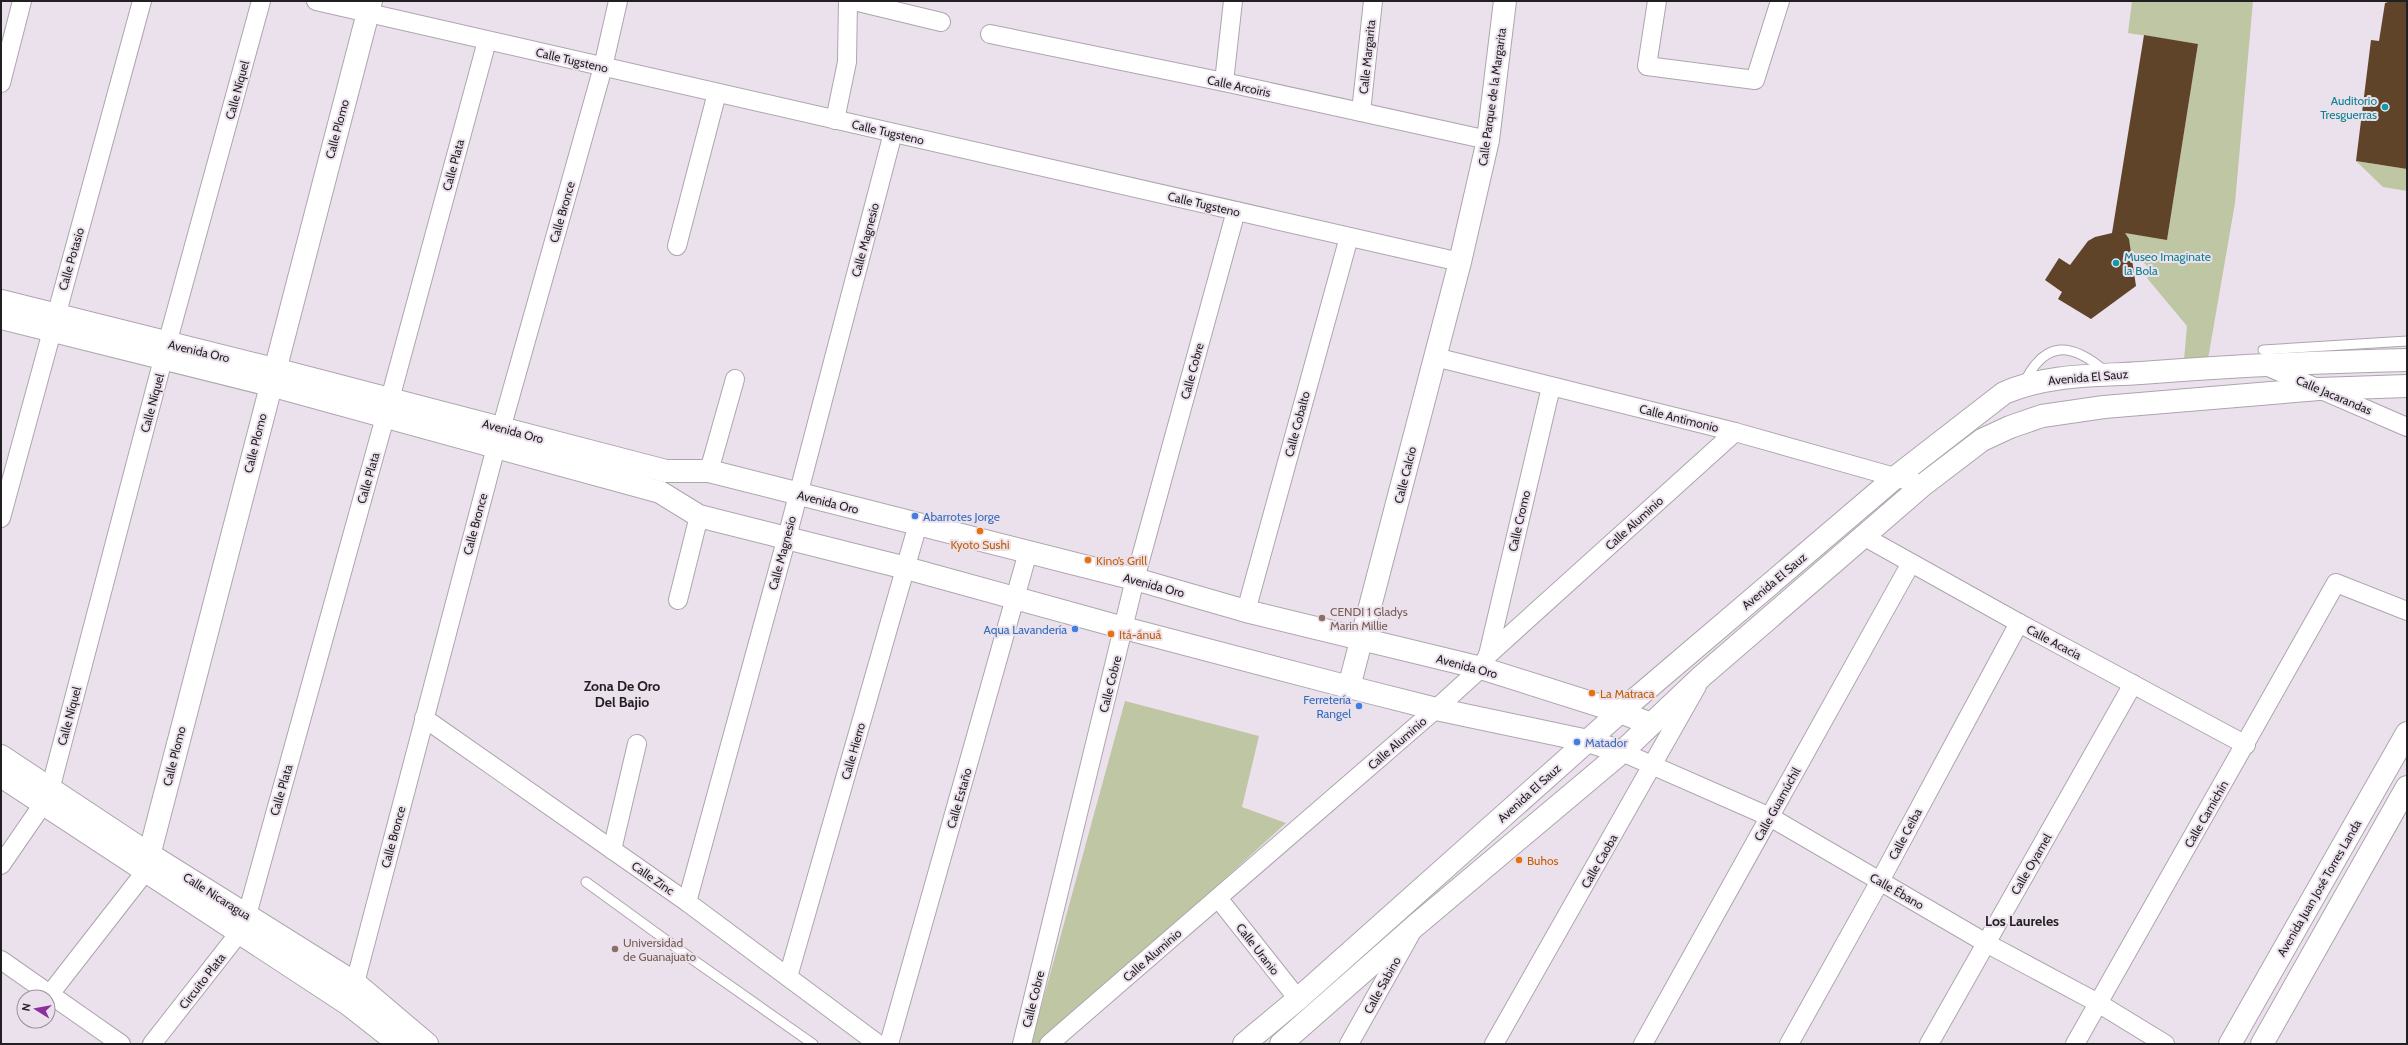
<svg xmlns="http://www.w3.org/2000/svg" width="2408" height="1045" viewBox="0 0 2408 1045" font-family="Cabin,sans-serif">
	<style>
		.green { fill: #bfc6a4 }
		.building { fill: #5f442a }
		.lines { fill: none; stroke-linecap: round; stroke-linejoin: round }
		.lane-casing { stroke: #ada5ae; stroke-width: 11 }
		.street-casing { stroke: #ada5ae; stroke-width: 20 }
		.secondary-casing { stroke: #ada5ae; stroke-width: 24 }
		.primary-casing { stroke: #ada5ae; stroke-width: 24 }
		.lane { stroke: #fff; stroke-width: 9 }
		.street { stroke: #fff; stroke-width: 18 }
		.secondary { stroke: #fff; stroke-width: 22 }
		.primary { stroke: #fff; stroke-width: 22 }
		.culture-dot { fill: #0f9aa8; stroke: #ebe1ec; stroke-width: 1.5 }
		.shop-dot { fill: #3f7fe0; stroke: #ebe1ec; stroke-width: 1.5 }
		.food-dot { fill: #e8710a; stroke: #ebe1ec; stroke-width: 1.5 }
		.education-dot { fill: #8d6e63; stroke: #ebe1ec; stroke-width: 1.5 }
		.labels { text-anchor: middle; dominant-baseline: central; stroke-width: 4; stroke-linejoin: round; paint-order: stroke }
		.street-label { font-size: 12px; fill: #221f22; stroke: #ebe1ec }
		.culture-label { font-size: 12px; fill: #0d838f; stroke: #ebe1ec; text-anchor: end }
		.shop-label { font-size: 12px; fill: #366cbe; stroke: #ebe1ec; text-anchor: start }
		.food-label { font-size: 12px; fill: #c56008; stroke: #ebe1ec; text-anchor: start }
		.education-label { font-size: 12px; fill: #785e54; stroke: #ebe1ec; text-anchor: start }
		.quarter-label { font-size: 14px; font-weight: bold; fill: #221f22; stroke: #ebe1ec }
	</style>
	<rect width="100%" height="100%" fill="#ebe1ec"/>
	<g class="green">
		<polygon points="2132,1 2253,1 2235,203 2208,359 2184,360 2187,326 2147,278 2153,272 2112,231 2167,239 2198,44 2128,33"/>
		<polygon points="2356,161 2407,169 2407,191 2383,187"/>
		<polygon points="1125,701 1259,736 1242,807 1286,823 1044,1044 1031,1044"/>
	</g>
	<g class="building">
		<polygon points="2391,1 2407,1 2407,169 2356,161 2371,40 2379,41 2385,3"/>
		<polygon points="2144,35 2198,44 2167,240 2125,233 2129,239 2136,286 2091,319 2058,299 2062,292 2045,280 2059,258 2070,265 2088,241 2095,237 2112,233"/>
	</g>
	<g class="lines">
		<defs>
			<g id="lane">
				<polyline points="2263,350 2407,341"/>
				<path d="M2024,383c21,-43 47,-41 81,-12"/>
				<polyline points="586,882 692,959 813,1044"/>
			</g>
			<g id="street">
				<polyline points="316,1 1460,262"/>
				<polyline points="854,1 941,22"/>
				<polyline points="1657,1 1647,66 1755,80 1780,1"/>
				<polyline points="990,34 1224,82 1488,140"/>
				<polyline points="1224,82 1233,1"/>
				<polyline points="1,83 22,1"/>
				<polyline points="1361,112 1373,1"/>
				<polyline points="835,120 847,62 848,1"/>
				<polyline points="677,246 717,93"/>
				<polyline points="1435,357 1735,432 1923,485"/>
				<polyline points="2266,366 2407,427"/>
				<polyline points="709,471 735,379"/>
				<polyline points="1,518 142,1"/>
				<polyline points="1863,536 2019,623 2246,745"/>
				<polyline points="678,600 699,516"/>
				<polyline points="1246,611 1349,237"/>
				<polyline points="1488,655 1551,387"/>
				<polyline points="424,718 687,902 878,1044"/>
				<polyline points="1622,752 1770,817 1986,943 2098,1003 2165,1044"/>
				<polyline points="612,850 637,744"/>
				<polyline points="1,865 43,804 50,790 167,344 261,1"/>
				<polyline points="1218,898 1298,999"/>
				<polyline points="687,902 787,537 893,133"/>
				<polyline points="1,960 121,1044"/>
				<polyline points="788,977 918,524"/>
				<polyline points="355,983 496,447 603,67 618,1"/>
				<polyline points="50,994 145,872"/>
				<polyline points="152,1044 239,933 247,915 390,399 487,41"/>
				<polyline points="889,1044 1028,552"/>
				<polyline points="1022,1044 1135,579 1236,211"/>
				<polyline points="1049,1044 1436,709 1481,668 1488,655 1735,432"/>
				<polyline points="1349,1044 1410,935"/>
				<polyline points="1494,1044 1697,686"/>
				<polyline points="1643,1044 1911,563"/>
				<polyline points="1789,1044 1880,881 2019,623"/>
				<polyline points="1929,1044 2133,684"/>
				<polyline points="2075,1044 2336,583 2407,611"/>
			</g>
			<g id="secondary">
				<polyline points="1,301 274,369 666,471 709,471 1135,579 1246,611 1481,668 1620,712 1651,724"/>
				<polyline points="1,318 270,385 660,492 699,516 906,568 1124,628 1349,687 1436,709 1588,741 1622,752"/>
				<polyline points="1349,687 1460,262 1488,140 1505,1"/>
				<polyline points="145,871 371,1"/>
			</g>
			<g id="primary">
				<polyline points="1,756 149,854 355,983 427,1044"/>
				<polyline points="1,776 348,1004 399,1044"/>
				<path d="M1244,1044l54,-45 322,-287 277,-236 107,-83c44,-19 91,-17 137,-20 89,-7 177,-11 266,-13"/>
				<polyline points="1281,1044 1415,926 1622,752 1702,676 1923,485 1982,440 2010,427 2042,416 2104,407 2319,389 2407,386"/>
				<polyline points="2230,1044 2407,733"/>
				<polyline points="2262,1044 2407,787"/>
			</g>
		</defs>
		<use href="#lane" class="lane-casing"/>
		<use href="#street" class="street-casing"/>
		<use href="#secondary" class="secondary-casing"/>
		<use href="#primary" class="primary-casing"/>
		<use href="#lane" class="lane"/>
		<use href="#street" class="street"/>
		<use href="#secondary" class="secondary"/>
		<use href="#primary" class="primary"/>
	</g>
	<g class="culture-dot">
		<circle cx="2385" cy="107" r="4"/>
		<circle cx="2116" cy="263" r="4"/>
	</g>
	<g class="shop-dot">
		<circle cx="915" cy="516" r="4"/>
		<circle cx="1075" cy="629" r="4"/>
		<circle cx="1359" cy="706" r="4"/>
		<circle cx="1577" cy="742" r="4"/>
	</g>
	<g class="food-dot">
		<circle cx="980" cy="531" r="4"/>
		<circle cx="1088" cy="560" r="4"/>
		<circle cx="1111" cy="634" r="4"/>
		<circle cx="1592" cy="693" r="4"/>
		<circle cx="1519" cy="860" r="4"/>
	</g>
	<g class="education-dot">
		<circle cx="1322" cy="618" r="4"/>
		<circle cx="615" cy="949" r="4"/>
	</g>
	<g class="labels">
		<g class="street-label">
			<text transform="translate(1367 57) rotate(-84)">Calle Margarita</text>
			<text transform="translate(572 60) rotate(13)">Calle Tugsteno</text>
			<text transform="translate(1239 86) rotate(12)">Calle Arcoiris</text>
			<text transform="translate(237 90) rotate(-75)">Calle Níquel</text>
			<text transform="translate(1492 97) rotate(-82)">Calle Parque de la Margarita</text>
			<text transform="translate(337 129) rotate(-75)">Calle Plomo</text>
			<text transform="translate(888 132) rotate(13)">Calle Tugsteno</text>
			<text transform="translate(453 165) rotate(-75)">Calle Plata</text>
			<text transform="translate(1204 204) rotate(13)">Calle Tugsteno</text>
			<text transform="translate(562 212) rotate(-74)">Calle Bronce</text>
			<text transform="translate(865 240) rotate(-75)">Calle Magnesio</text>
			<text transform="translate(71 259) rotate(-74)">Calle Potasio</text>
			<text transform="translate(199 351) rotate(13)">Avenida Oro</text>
			<text transform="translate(1192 371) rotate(-75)">Calle Cobre</text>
			<text transform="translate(2088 377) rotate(-5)">Avenida El Sauz</text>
			<text transform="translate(2334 395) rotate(23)">Calle Jacarandas</text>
			<text transform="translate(152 403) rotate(-75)">Calle Níquel</text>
			<text transform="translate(1679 418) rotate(14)">Calle Antimonio</text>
			<text transform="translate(1297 424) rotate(-75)">Calle Cobalto</text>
			<text transform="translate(513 431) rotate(15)">Avenida Oro</text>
			<text transform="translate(255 443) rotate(-76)">Calle Plomo</text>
			<text transform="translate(1405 475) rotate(-76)">Calle Calcio</text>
			<text transform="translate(368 478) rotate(-74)">Calle Plata</text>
			<text transform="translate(828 502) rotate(14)">Avenida Oro</text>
			<text transform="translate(1519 521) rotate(-77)">Calle Cromo</text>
			<text transform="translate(1634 523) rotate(-42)">Calle Aluminio</text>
			<text transform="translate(475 524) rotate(-75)">Calle Bronce</text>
			<text transform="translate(782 553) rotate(-75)">Calle Magnesio</text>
			<text transform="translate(1774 581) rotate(-40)">Avenida El Sauz</text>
			<text transform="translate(1154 585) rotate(15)">Avenida Oro</text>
			<text transform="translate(2054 642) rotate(28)">Calle Acacia</text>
			<text transform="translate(1467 666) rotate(15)">Avenida Oro</text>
			<text transform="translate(1110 684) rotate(-76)">Calle Cobre</text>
			<text transform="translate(69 716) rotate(-75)">Calle Níquel</text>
			<text transform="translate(1397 743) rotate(-41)">Calle Aluminio</text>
			<text transform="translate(853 751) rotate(-74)">Calle Hierro</text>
			<text transform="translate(174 756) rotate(-76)">Calle Plomo</text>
			<text transform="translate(281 790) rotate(-74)">Calle Plata</text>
			<text transform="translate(1529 793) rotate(-42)">Avenida El Sauz</text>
			<text transform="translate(959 798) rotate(-74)">Calle Estaño</text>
			<text transform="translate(1777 804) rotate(-61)">Calle Guamúchil</text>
			<text transform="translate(2206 814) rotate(-60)">Calle Camichín</text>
			<text transform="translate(1905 834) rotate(-62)">Calle Ceiba</text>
			<text transform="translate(393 837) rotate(-75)">Calle Bronce</text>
			<text transform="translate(1599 861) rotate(-60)">Calle Caoba</text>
			<text transform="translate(2031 864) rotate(-60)">Calle Oyamel</text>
			<text transform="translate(653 878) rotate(35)">Calle Zinc</text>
			<text transform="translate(2319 888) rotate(-60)">Avenida Juan José Torres Landa</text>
			<text transform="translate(1897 891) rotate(30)">Calle Ébano</text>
			<text transform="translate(217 896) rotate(32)">Calle Nicaragua</text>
			<text transform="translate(1258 949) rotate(52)">Calle Uranio</text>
			<text transform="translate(1152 955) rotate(-41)">Calle Aluminio</text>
			<text transform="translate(202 981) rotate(-52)">Circuito Plata</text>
			<text transform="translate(1382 985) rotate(-61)">Calle Sabino</text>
			<text transform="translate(1033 999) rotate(-76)">Calle Cobre</text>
		</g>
		<g class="culture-label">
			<text x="2377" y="100">Auditorio<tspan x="2377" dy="14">Tresguerras</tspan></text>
			<text x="2124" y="256" text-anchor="start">Museo Imaginate<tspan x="2124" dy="14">la Bola</tspan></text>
		</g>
		<g class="shop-label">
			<text x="923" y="516">Abarrotes Jorge</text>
			<text x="1067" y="629" text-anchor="end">Aqua Lavandería</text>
			<text x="1351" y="699" text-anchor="end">Ferretería<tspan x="1351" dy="14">Rangel</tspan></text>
			<text x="1585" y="742">Matador</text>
		</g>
		<g class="food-label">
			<text x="980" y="544" text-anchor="middle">Kyoto Sushi</text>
			<text x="1096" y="560">Kino’s Grill</text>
			<text x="1119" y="634">Itá-ánuá</text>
			<text x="1600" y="693">La Matraca</text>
			<text x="1527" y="860">Buhos</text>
		</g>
		<g class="education-label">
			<text x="1330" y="611">CENDI 1 Gladys<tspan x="1330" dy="14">Marin Millie</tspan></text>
			<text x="623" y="942">Universidad<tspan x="623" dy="14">de Guanajuato</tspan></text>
		</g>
		<g class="quarter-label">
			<text x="622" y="686">Zona De Oro<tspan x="622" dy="16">Del Bajio</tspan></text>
			<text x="2022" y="921">Los Laureles</text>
		</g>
	</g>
	<rect width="2408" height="1045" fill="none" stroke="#221f22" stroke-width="4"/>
	<g transform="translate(36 1009) rotate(281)"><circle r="19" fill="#ebe1ec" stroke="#9b939b"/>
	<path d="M0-3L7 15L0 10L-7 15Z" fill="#8b309c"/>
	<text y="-6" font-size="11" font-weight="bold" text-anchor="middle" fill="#221f22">N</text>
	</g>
</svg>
